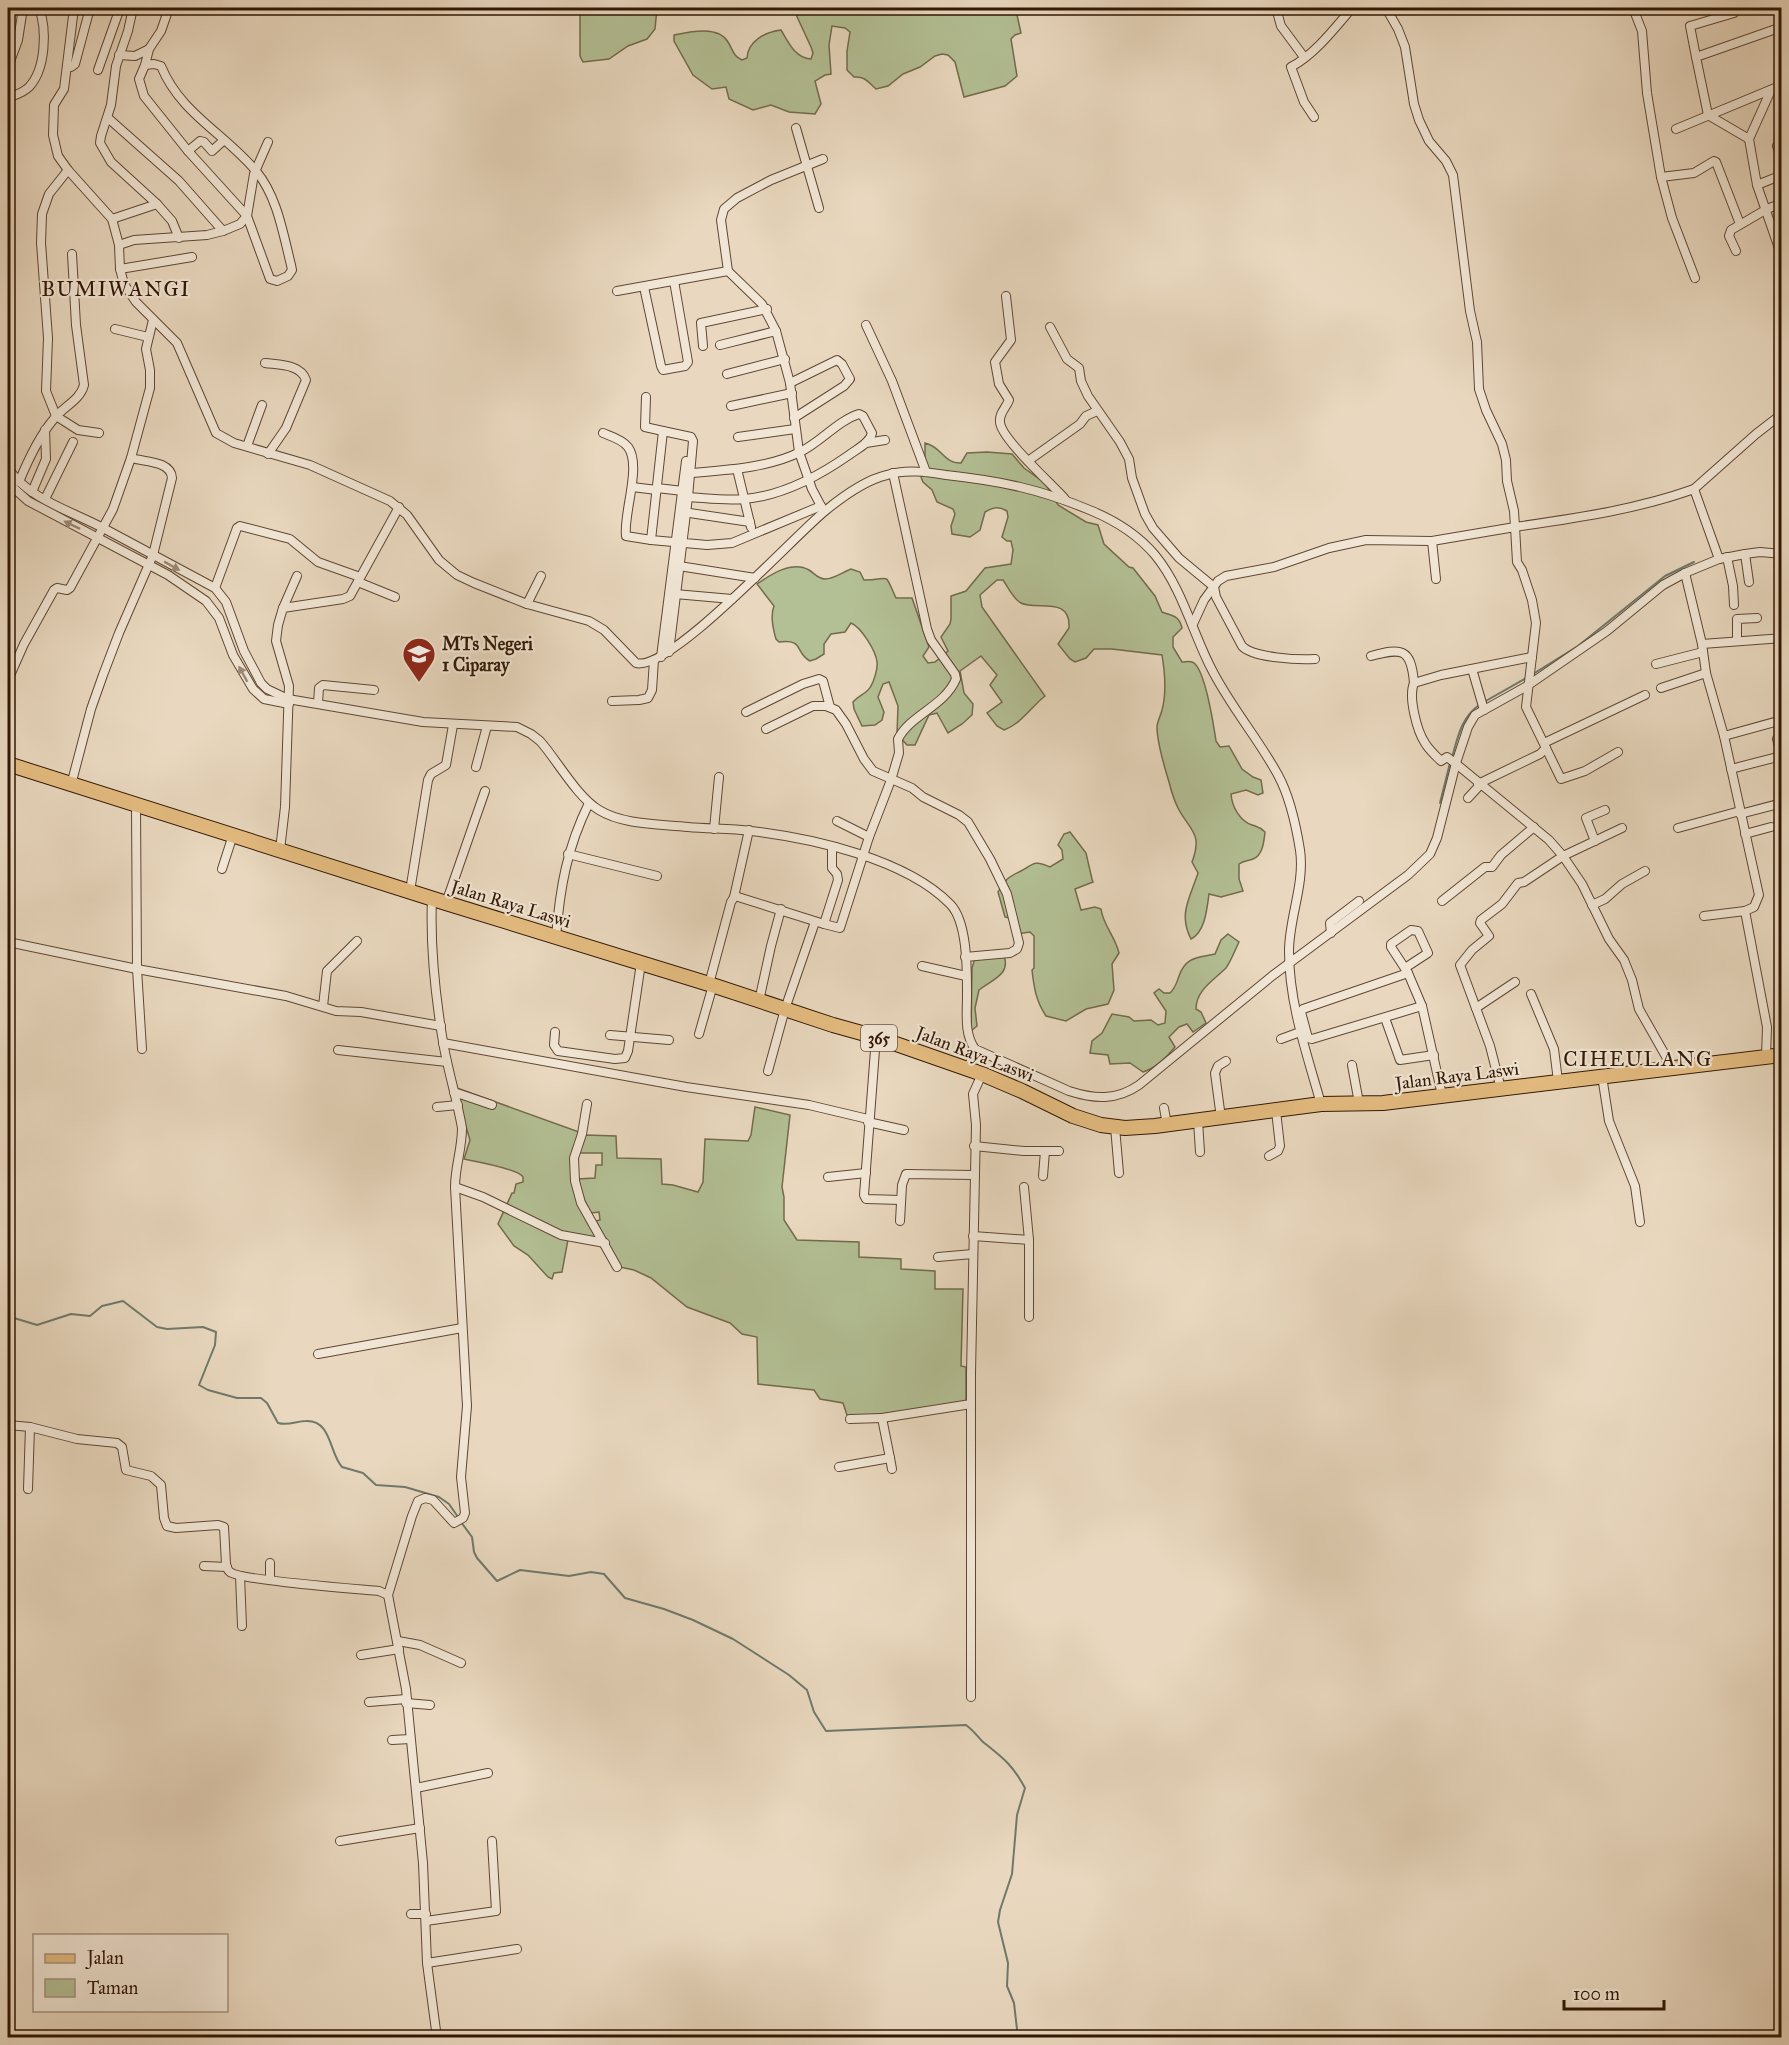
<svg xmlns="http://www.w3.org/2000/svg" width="1789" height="2045" viewBox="0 0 1789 2045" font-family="'IM FELL Great Primer',serif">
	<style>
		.green { fill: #b3bf94; stroke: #726b4c; stroke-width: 1.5 }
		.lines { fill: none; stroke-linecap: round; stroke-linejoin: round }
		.stream { stroke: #6e796c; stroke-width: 2 }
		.minor-casing { stroke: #5f4733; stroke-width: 10 }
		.primary-casing { stroke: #311704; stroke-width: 16 }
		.minor { stroke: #f1e6d5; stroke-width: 8 }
		.primary { stroke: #e4bc80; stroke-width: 14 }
		.oneway { fill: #9b8977 }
		.labels { text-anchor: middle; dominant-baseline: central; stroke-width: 4.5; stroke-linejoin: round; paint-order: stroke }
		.shield { fill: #f1e6d5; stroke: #6b5543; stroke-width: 1.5 }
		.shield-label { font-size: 16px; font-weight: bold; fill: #311704 }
		.poi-label { font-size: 18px; font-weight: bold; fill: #311704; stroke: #f1e6d5; text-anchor: start }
		.street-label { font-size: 18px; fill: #311704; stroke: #f1e6d5 }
		.quarter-label { font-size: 21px; letter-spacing: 1.5px; fill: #311704; stroke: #f1e6d5 }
	</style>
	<rect width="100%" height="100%" fill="#e9d8bf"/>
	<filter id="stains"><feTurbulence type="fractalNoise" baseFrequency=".00333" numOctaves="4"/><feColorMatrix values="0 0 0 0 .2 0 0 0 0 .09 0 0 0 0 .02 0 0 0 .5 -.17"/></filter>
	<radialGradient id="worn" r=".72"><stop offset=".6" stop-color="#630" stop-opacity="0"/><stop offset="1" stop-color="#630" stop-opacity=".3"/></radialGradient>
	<g class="green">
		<polygon points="580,8 657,8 655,29 647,39 628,46 609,59 583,62 580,56"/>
		<path d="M793,8h258l-29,3 -5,4 4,18 -6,2 -4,4 6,37 -12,10 -41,11 -9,-35 -7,-7 -6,-1 -7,2 -15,11 -17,7 -15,12 -12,3c-8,-7 -11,-13 -22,-12l-7,-7v-19l3,-19 -5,-4 -13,-2 -3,19 2,29 -6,1 -10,6 6,23 -6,10 -26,-2 -18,-7 -18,5 -24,-11 -3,-12 -14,2 -19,-14 -19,-34v-6c15,-3 44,-10 54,7 5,8 5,14 14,18l5,-2c1,-17 18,-26 34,-28 7,12 14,28 30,29l2,-6 -2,-6z"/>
		<path d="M925,443c16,3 19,21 36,20l6,-10 20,-1 25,2 12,14 21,15 13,22 28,17 12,3 6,19 25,23 4,1 22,28 7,16c10,4 17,3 20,16l-9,9v10l9,15c3,0 7,-1 10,0 13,4 22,66 24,79l4,6 9,-1 13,23 11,8 8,3 2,13 -5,2 -12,-5 -15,4c1,13 9,27 21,31 6,2 8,2 13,7 -1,9 -2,23 -12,27 -5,2 -9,1 -14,5v15l4,12 -22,6 -12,-3c-2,15 -4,38 -18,45 -13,-25 -1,-41 7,-66l-6,-11c11,-29 -2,-31 -14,-54 -4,-8 -7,-18 -9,-26 -4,-13 -12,-42 -12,-55 0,-5 4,-12 5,-17 5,-18 3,-37 0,-55l-50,-6h-18l-8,9 -11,4 -5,-3 -12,-15 11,-16c2,-33 -33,-17 -48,-25 -8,-4 -13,-16 -18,-23h-6l-17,15 2,12 63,89c-14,11 -24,28 -41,34l-7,-4 -10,-13 15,-11 -12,-17 7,-10 -16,-19 -21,15 4,22 9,11 -1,11 -10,9 -14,9 -11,-20 -8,2 -14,30h-8l-10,-11 1,-28 -9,-24 -6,2 -5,13 6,15 -2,8 -7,5 -13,1 -8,-17 -1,-7c6,-7 14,-8 18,-16 3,-5 7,-18 6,-24 -1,-11 -16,-35 -26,-39l-6,9 -14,2 -7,10v10l-8,5 -6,2c-16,-9 -5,-22 -31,-19l-3,-3c-3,-10 -6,-23 -2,-33l-17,-22c13,-9 35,-24 52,-14 5,3 9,9 16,9 9,0 18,-7 26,-10l9,3 4,8c28,0 19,-10 32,18h16l17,49 -6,9 5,7 7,-1 13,-11 -7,-14 9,-13 1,-5v-23l15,-5 19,-23 26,-4 2,-14 -2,-9h-4l-5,-4 6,-20 -1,-6c-8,-5 -14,-4 -22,1l-5,18 -10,7 -18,-3 -1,-8 4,-12 -2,-5 -16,-7 -5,-12 -9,-8 -2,-5 4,-18z"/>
		<path d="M1070,832l16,21 6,26 1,3 -18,7 6,21 14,-3 6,2c2,16 14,27 18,44l-7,11 2,26 -6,14 -22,5 -20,12 -20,-5c-10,-15 -12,-28 -14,-46l2,-2v-32l-4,-4 -14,2 -3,-15 -8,-2 -7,-25c8,-12 8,-14 21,-20 14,-7 14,-13 31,-5l13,-8 -1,-9 -4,-5 6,-11z"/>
		<path d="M1228,934l11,8c-4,8 -8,19 -13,26 -12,12 -30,22 -30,41l5,3 5,11 -13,9 -6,-8 -8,3 -10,10 6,10c-9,11 -19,21 -32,25l-13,-9 -20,1 -2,-9 -18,-2 2,-12 10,-8 10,-19 17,3 5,4 17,-1 7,5 7,-2 1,-12 -12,-18 5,-4 5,4h6c6,-6 6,-9 9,-17 7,-20 19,-18 36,-22l6,-14z"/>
		<path d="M1004,956c7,19 -13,24 -25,34l-4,18 2,18 -6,5 1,-63 3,-10z"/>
		<path d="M454,1087l125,45 -5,54 24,53 -29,-5 -7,38 -8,1 -2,6 -4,-2 -20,-22 -14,-9 -16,-22 14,-31h2l2,-9 7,-2c0,-2 0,-4 0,-5 -4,-8 -49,-16 -59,-18l6,-19z"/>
		<polygon points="755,1107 790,1115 782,1187 784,1197 784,1220 797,1240 859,1242 859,1257 901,1259 901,1269 935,1271 935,1289 963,1289 961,1366 966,1367 966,1404 886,1416 847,1415 843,1403 820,1399 814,1390 758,1384 757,1337 742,1334 730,1323 687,1307 651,1278 634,1270 620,1267 596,1221 600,1220 599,1212 591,1213 578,1187 577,1179 595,1178 596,1165 602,1165 602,1153 577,1153 585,1135 616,1136 617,1158 661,1159 662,1184 673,1185 698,1192 703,1182 705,1139 748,1141 751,1135"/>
	</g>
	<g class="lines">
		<g class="stream">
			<polyline points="1533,674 1578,646 1665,576 1694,562"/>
			<polyline points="1484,702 1526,678"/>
			<path d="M1452,757c6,-20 9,-39 27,-52"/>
			<polyline points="1440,803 1450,763"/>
			<polyline points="8,1281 10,1286 8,1291"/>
			<path d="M8,1295c4,8 2,16 6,23l23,7 34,-11 19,2 12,-10 21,-5 34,26 10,2 36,-2 13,5 -1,13 -16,40 9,5 29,8h24l6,5 11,20c11,3 18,-2 28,-2 26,-1 23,32 36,46l21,6 13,12 29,2 34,10 10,7 9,13"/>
			<path d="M461,1522l11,15 2,15 3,6 20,23 23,-11 49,6 22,-4 13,2 21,24 39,11 29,11 40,19 56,36 18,15 7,22 12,19 140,-6c7,5 11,11 17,17 20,16 29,22 42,46l-8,27 -5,59 -12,36 -2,12 10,41 -1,23 7,17 4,35"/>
		</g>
		<defs>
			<g id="minor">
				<path d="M74,8l-10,81 -10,16 -1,30 5,21 10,14 44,49 7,26 1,24 4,15 12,18 41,41 39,90 18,10 76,22 80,36 17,14 32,45 18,15 17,8 53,21 62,17 15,9 32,33c33,10 158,-127 189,-152 17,-14 40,-31 62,-36 19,-6 40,-3 59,0 55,6 94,14 146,36 24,10 46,24 63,44 27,33 37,76 56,113 19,38 47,70 67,107 12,22 18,50 22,75 5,34 -11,68 -11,101 0,53 18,103 32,153"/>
				<polyline points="133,8 128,31 116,66 111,105 101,136 100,143 111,162 157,204"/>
				<polyline points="1276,8 1281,26 1304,57"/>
				<path d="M1386,8l12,21 7,18 9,57 5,16 10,21 17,20 7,14 17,136 7,31 2,47 7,21 16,34 4,16 1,21 7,30 1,16c61,-9 120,-17 179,-38l25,70"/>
				<polyline points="1633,8 1642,31 1647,93 1661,177 1694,173 1714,161 1716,162 1740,224"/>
				<polyline points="149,49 161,31 169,8"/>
				<path d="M119,55l16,1 14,-7 -4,16 -6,14 5,17 44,55 59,65 23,63 7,2 11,-5 4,-6 -1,-5c-8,-32 -14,-69 -35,-94 -32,-38 -76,-58 -95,-105l-7,-2 -9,1"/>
				<polyline points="1696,57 1690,26 1734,13"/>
				<polyline points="8,67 18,40 23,8"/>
				<polyline points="67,67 71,67 75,64 90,8"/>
				<polyline points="98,70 120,8"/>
				<polyline points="1771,90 1749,139 1757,185 1782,257"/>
				<path d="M8,98c7,-3 15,-5 21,-11 17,-18 18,-58 10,-79"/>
				<path d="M1314,117l-10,-15 -13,-35c24,-13 43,-38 61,-59"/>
				<polyline points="108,118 179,181 223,231"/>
				<polyline points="796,128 819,208"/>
				<polyline points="1676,129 1782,85"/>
				<polyline points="1782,138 1777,146 1782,160"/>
				<polyline points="1749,139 1708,115 1696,57 1776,29"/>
				<polyline points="188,151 200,141 204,142 212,151 224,140"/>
				<polyline points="68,170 49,194 42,214 41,243 48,338 46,391 56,416 78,430 99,433"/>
				<polyline points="1661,177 1672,218 1695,278"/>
				<polyline points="1757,185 1782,175"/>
				<polyline points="112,219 157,204 172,221 179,238"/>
				<polyline points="119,245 134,240 207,235 223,231 240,224 247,216 254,174 268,142"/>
				<polyline points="1736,251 1729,236 1731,230 1767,209 1782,203"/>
				<polyline points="120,269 192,257"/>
				<polyline points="644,287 661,366 663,370 685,366 688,362 674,281"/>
				<polyline points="617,291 728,271"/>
				<path d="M1006,296l5,44 -16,22 4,22 10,16c-3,8 -10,13 -9,22 1,17 52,62 65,77"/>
				<polyline points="866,325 892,381 926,472"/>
				<path d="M1050,327l17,32 12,9 2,13 7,15 32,46 9,17 3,19 13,36 8,14 26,30 35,29 2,10 26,49c11,12 57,14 73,13"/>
				<polyline points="115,329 148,337"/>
				<polyline points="720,345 776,331"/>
				<polyline points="703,346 701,323 767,309"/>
				<path d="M265,363c14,2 36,1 41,17l-20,48 -18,26"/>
				<polyline points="727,374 785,359"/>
				<polyline points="790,383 837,360 842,364 850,379 844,386 794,418"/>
				<polyline points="646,397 645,427 663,431"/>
				<polyline points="731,406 792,393"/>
				<path d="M603,433c7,3 19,6 25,14 14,19 -5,67 -2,89l25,4"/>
				<polyline points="738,437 795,429"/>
				<polyline points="866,443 885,440"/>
				<polyline points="247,446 262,405"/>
				<polyline points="1028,461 1080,424 1086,416 1097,411"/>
				<path d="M8,468c21,32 64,43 97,61 36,19 73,39 110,59l11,14 18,49 17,32 6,6 21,10 135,23 94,5 14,7 9,7c17,19 37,56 59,69 24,15 61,14 89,17 21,2 42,1 63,4 61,7 155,28 199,73 18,18 17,68 17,92 0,18 -3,38 8,53l94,42c25,8 47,10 70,-6l133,-109 136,-101 22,-21 7,-16 19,-75 12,-36 7,-12 52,-29 80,-55 56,-46 22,-12 34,-14 26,-5 15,-2 22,2"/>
				<polyline points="737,469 751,527"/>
				<path d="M19,482c9,-22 19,-44 34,-62 9,-13 27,-19 31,-35l-8,-60 -4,-71"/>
				<polyline points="8,483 28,501 168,575 206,601 219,618 233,655 253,689 264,699 289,704"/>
				<polyline points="632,487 657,490"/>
				<polyline points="657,488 683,491"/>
				<polyline points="1694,489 1756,434 1782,414"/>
				<polyline points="32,492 46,459 45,430"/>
				<path d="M688,497c18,1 38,4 56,2 37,-3 75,-23 105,-44 8,-6 21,-12 23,-22l-9,-17 -4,-2c-22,7 -38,28 -59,38 -32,16 -74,18 -109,21"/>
				<polyline points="45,499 73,442"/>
				<polyline points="821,506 812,489 799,452 790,383 776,331 762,304 728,271 721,220 724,209 737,198 771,180 823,159"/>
				<polyline points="683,512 750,522"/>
				<polyline points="1432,541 1436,579"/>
				<polyline points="1745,554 1749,582"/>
				<polyline points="1727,557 1733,586 1734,605"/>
				<polyline points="679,566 755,578"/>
				<polyline points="1685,573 1702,644 1706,673 1724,736 1759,895 1754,907 1745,911 1767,1027 1766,1056"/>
				<polyline points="358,582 395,597"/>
				<polyline points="215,588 237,528 240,526 290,539 318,562 360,577"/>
				<polyline points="675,594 732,599"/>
				<polyline points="527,604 541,576"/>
				<polyline points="283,608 297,576"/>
				<polyline points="1193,624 1204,600 1218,581 1226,576 1274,567 1329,548 1366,540 1432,541 1515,527 1517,562 1522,570 1532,600 1536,623 1526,707 1561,779 1585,771 1618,752"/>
				<polyline points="1737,640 1737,619 1757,618"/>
				<polyline points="1702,644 1782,638"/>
				<polyline points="669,652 688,497 693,441 691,437 663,431 651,540 707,545 732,543 821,506 824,511"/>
				<path d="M1371,656c30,-8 40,-9 43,27"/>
				<polyline points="661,657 686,461"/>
				<path d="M1532,657l-91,18 -27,8c-6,14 3,48 11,60 4,7 11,13 16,18l6,-4 8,6 94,77 14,16 19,28 27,55 15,21 8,20 7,29 33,58"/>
				<polyline points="1656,664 1703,652"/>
				<polyline points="1472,669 1484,710"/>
				<polyline points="8,680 24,644 54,590 57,588 67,590 70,588 113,509 131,458"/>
				<polyline points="1661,688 1706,673"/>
				<polyline points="612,701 639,700 648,698 652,690 654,660"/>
				<polyline points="318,703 319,688 323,685 374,690"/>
				<polyline points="746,712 803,684 819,679 823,681 830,707"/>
				<polyline points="766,729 813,706 826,706 836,710 846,724 864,759 873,771 912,788 923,797 959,815 968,822 990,859 1007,894 1019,943 1017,949 1010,953 965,957"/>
				<polyline points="1724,736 1782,720"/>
				<polyline points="1777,739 1782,756"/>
				<polyline points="1544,743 1645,695"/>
				<polyline points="476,767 487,726"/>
				<polyline points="1731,769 1781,756"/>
				<polyline points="1478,784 1540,754 1546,748"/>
				<path d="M71,785l20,-76 12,-34 16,-42 34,-78 19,-77c-1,-17 -27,-16 -41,-20l19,-70v-18l-4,-21 7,-29"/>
				<polyline points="1468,798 1480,785"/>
				<polyline points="136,805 137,969 142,1049"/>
				<polyline points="1740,814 1782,803"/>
				<polyline points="837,821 869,837"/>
				<polyline points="1678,828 1740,811"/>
				<polyline points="714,829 719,777"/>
				<polyline points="1745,834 1771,827"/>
				<polyline points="1595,841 1586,818 1605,810"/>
				<polyline points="280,850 285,807 289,686 276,641 278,625 283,608 343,599 350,596 399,507"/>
				<polyline points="568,854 657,876"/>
				<polyline points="222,869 233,835"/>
				<polyline points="410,891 428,780 431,774 446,765 453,725"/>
				<polyline points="734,897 749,830"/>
				<path d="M432,898c-2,48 3,96 11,144 5,29 14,57 19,86 0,21 -7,39 -7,59l12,219 -6,71 4,36 -2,5 -9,5 -21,-23 -8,-2 -7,3 -6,15 -24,79 18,94 17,174 4,100 10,75"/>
				<polyline points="1442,901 1485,867 1492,867 1501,855 1534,827"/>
				<polyline points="446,903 485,791"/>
				<polyline points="1592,905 1605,899 1622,884 1645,871"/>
				<polyline points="1704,916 1745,911"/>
				<polyline points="824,924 838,880 837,874 832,868 832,847"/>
				<polyline points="1331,933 1330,923 1359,901"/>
				<path d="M556,937c4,-50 11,-89 33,-134"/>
				<polyline points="8,942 137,969 286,996 336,1011 361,1012 441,1026"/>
				<polyline points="922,966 966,976"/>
				<polyline points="1405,968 1428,953 1418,931 1411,930 1391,944 1391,947 1408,973 1422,1006 1442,1095"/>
				<polyline points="1408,973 1303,1009 1301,1012 1308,1038 1312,1039 1422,1006"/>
				<path d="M709,984l22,-82 4,-6 89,28 16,4 29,-91 22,-57 8,-27 -1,-14c13,-25 46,-32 58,-60l-1,-5 -24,-34 -4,-11 -34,-156"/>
				<polyline points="1531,994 1554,1049 1558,1081"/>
				<polyline points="759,1001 771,946 781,909"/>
				<polyline points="323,1006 327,971 357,941"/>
				<polyline points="1476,1008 1515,982"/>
				<polyline points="1385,1018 1400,1060 1434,1055"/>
				<polyline points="555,1032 554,1045 558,1051 615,1059 625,1058 628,1051 641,963"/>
				<polyline points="699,1034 713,985"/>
				<polyline points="610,1035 669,1040"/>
				<polyline points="876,1037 864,1195 866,1199 901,1200"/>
				<polyline points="1281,1039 1300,1032"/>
				<polyline points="443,1043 686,1087 809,1105 868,1119"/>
				<polyline points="338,1050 447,1062"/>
				<polyline points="1352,1065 1359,1103"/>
				<polyline points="968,1069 975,1049"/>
				<polyline points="768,1071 785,1009 815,922"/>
				<polyline points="1602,1076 1609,1121 1635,1186 1640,1222"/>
				<polyline points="1501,1089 1490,1046 1460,965 1472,950 1489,936 1480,923 1481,920 1502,904 1518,883 1524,882 1563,856 1622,828"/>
				<polyline points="454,1092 492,1105"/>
				<polyline points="587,1104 582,1134 574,1158 575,1181 581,1203 617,1267"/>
				<polyline points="437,1107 458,1105"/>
				<polyline points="1164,1108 1167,1125"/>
				<polyline points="1221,1118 1215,1073 1218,1066 1226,1061"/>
				<polyline points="1198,1121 1200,1152"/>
				<polyline points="868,1122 904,1130"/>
				<polyline points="1115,1127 1119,1173"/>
				<polyline points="974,1146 1024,1151 1059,1151"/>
				<polyline points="1269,1156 1278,1151 1280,1146 1276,1111"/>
				<polyline points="1043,1176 1045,1151"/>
				<polyline points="828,1177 866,1173"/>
				<polyline points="455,1187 483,1197 561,1235 605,1243"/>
				<polyline points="1024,1187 1029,1240"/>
				<polyline points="900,1221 902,1185 906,1174 974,1175"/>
				<polyline points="973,1236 1029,1240 1029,1317"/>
				<polyline points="938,1257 973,1254"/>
				<polyline points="318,1354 462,1328"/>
				<polyline points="850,1419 882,1418"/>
				<path d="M8,1425l22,2 47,12 40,4 5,4 4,23 25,6 10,9 3,33 3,8 9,2 42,-3 6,2 2,37c1,3 1,6 4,8 9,8 128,17 149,19l9,4"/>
				<polyline points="890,1458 892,1469"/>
				<polyline points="839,1467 890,1458 882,1418 971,1404"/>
				<polyline points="28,1489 30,1427"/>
				<polyline points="270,1563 270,1580"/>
				<polyline points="204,1566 227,1567"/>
				<polyline points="240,1576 242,1626"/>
				<polyline points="398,1641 420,1645 461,1663"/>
				<polyline points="361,1655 399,1649"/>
				<polyline points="971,1697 971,1373 976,1125 973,1094 982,1074"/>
				<polyline points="369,1702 406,1699"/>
				<polyline points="406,1703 430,1705"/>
				<polyline points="392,1740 410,1739"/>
				<polyline points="416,1788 488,1773"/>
				<polyline points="340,1841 420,1828"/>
				<polyline points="411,1914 426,1914"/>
				<polyline points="426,1921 496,1911 492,1841"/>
				<polyline points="427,1963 517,1949"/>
			</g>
			<polyline id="primary" points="8,764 446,903 709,984 833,1025 876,1037 982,1074 1022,1091 1073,1116 1101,1125 1125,1128 1155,1126 1321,1104 1383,1103 1782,1055"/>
		</defs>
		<use href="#minor" class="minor-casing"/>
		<use href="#primary" class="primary-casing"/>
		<use href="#minor" class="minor"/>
		<use href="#primary" class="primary"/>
	</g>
	<defs><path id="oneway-solid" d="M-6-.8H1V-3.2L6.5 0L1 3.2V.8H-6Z" transform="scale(1.5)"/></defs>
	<g class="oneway">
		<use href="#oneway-solid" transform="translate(72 525) rotate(-154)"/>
		<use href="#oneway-solid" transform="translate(172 566) rotate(29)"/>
		<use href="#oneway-solid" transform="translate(243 674) rotate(-119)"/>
	</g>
	<defs>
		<symbol id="school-pin" viewBox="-11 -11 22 30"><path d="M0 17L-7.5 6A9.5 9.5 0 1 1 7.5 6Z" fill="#8f2418" stroke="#f1e6d5"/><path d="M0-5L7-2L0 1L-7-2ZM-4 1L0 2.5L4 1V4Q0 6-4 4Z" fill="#fff"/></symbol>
	</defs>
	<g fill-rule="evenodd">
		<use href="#school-pin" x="400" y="635" width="38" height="52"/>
	</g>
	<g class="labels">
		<rect class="shield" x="861" y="1025" width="36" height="26" rx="4.5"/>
		<g class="shield-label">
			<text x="879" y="1038">365</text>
		</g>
		<g class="poi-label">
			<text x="442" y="644">MTs Negeri<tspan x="442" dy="21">1 Ciparay</tspan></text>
		</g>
		<g class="street-label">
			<text transform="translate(511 904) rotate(17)">Jalan Raya Laswi</text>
			<text transform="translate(975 1054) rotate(21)">Jalan Raya Laswi</text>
			<text transform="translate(1457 1076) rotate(-7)">Jalan Raya Laswi</text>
		</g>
		<g class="quarter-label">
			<text x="116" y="289">BUMIWANGI</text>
			<text x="1638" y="1059">CIHEULANG</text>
		</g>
	</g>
	<rect width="1789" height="2045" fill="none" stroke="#e9d8bf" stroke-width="30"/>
	<rect x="9" y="9" width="1771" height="2027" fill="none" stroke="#311704" stroke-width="3"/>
	<rect x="15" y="15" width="1759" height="2015" fill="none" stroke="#311704" stroke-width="1.5"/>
	<rect x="33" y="1934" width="195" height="78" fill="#f1e6d5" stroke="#a49381" stroke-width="1.5"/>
	<rect x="45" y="1954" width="30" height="9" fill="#e4bc80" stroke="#a49381" stroke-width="1.5"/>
	<text x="87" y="1964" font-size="18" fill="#311704">Jalan</text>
	<rect x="45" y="1979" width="30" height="18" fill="#b3bf94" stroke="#a49381" stroke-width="1.5"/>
	<text x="87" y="1994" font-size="18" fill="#311704">Taman</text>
	<path d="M1564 2000v9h100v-9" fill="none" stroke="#311704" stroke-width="3"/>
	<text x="1573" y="2000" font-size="18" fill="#311704" stroke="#f1e6d5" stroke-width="4.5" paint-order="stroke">100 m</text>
	<rect width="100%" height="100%" filter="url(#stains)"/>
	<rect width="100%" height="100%" fill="url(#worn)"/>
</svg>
